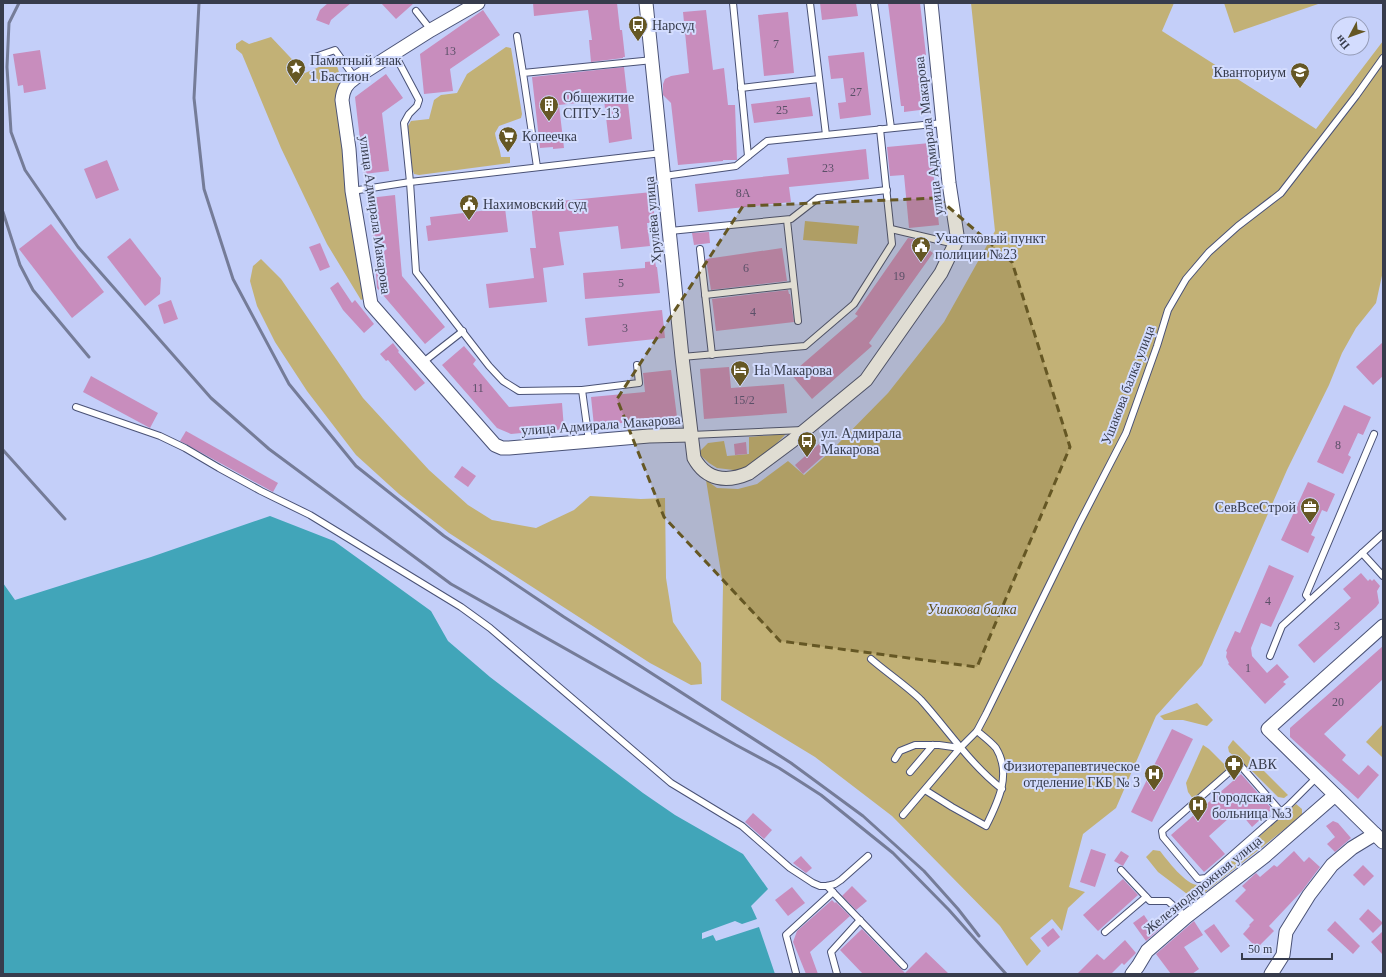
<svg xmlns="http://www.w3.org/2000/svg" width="1386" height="977" viewBox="0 0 1386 977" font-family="Georgia,serif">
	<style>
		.green { fill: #c2b176 }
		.water { fill: #41a5b9 }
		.building { fill: #c88dbd }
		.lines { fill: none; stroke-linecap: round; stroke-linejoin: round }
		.lane-casing { stroke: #4a5276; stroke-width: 8 }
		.street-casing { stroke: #4a5276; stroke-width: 15 }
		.lane { stroke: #fff; stroke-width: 6 }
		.street { stroke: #fff; stroke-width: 13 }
		.rail { stroke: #757c98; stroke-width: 3 }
		.marked { fill: #655724; fill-opacity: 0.2; stroke: #655724; stroke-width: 3; stroke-dasharray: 8 5; stroke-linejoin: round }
		.labels { text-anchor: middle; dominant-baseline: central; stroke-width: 4; stroke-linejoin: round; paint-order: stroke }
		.number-label { font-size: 12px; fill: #5b5068 }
		.poi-label { font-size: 14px; fill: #373c4c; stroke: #d3dcfe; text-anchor: start }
		.street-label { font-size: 14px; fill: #373c4c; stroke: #d3dcfe }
		.park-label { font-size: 14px; font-style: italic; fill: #5d4e17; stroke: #d3dcfe }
	</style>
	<rect width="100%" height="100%" fill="#c4cff9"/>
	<g class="green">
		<polygon points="971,3 1174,3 1162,31 1316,129 1383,41 1383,271 1376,303 1356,328 1342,353 1329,385 1287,470 1202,665 1156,716 1116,808 1083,834 1069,887 1085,892 1068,908 1062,931 1052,919 1030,938 1041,951 1027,966 1000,926 892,816 815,757 721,700 723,585 706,480 717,488 738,489 757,484 788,461 804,475 830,452 888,393 944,322 995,231"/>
		<polygon points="1224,3 1321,3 1234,33"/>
		<polygon points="271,37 305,73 335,60 345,91 368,297 361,300 327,244 281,148 242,54 236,49 236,44 242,40 249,44"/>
		<path d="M506,47l5,1 11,66 -1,4 -22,8 -4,7c1,8 5,15 6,24h9v6l-91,12 -5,-1 -3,-9 -3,-39 3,-5 18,-2 5,-19 7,-5 16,-2 10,-19z"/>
		<polygon points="805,221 859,226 857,244 803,240"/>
		<polygon points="261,259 281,279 363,398 429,470 468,505 492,520 536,528 574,510 590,496 641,499 665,498 666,578 673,622 701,663 702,684 691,685 650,663 449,533 399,494 356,455 307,391 275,342 257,306 250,281 253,266"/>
		<polygon points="786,434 753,467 742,471 717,468 709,463 698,453 708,443 724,441 727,456 749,454 749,437"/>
		<polygon points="1197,703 1213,720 1207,726 1183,720 1164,720 1160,716"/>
		<polygon points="1383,724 1383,756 1382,757 1366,742"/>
		<polygon points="1233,740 1288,795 1284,798 1278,797 1253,772 1229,752 1228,747"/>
		<path d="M1203,745l6,4 19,19c-8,13 -22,24 -35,31l-5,-7 -2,-9z"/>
		<path d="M1296,804l6,5v6l-3,3 -104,82 -37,-28 -12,-15 7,-7 7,1c7,9 26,34 38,34 4,0 8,-3 11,-5z"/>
	</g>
	<polygon class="water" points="270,516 334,541 431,611 448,641 490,677 643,793 675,815 743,854 768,889 751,906 757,919 742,924 735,921 702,933 702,939 713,935 716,941 759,927 775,974 3,974 3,583 15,600 151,557"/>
	<g class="building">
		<polygon points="328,3 351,3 331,20 329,25 316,20 320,10"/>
		<polygon points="381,3 414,3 396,19"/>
		<polygon points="533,3 617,3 620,30 622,30 625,57 623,57 623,58 591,62 589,40 592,40 588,10 534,16"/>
		<polygon points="820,3 856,3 858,16 822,20"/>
		<polygon points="888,3 920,3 926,55 922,56 928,109 904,112 904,106 901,106"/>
		<polygon points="483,10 500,35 450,69 453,91 424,94 420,54"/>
		<polygon points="706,10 713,70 724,68 728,105 735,105 737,160 723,160 723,161 678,165 671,103 663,95 663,84 665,79 671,76 689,73 683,12"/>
		<polygon points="788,12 794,73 764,76 758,15"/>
		<polygon points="40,50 46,89 24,93 23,85 18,86 13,54"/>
		<polygon points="864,52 871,115 840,119 838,103 846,102 843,78 831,79 828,56"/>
		<polygon points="624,67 632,139 609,143 604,100 559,105 564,148 553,149 553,147 540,148 532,77"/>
		<polygon points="386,74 403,98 382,113 389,171 364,174 355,97"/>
		<polygon points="810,97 813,116 754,123 751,104"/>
		<polygon points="930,143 939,225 909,228 904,175 890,176 887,147"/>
		<polygon points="866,149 869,179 789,187 791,202 698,212 695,184 789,174 787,158"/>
		<polygon points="107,160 119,190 96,199 84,169"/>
		<polygon points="652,192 655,223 647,223 650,246 621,249 618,226 559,232 564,265 543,268 547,302 489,308 486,284 534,278 530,248 536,248 531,204"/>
		<polygon points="395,195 402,276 445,327 425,344 377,288 375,258 387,249 385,244 374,248 369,198"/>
		<polygon points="505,208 508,232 428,241 426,226 431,225 430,217"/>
		<polygon points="51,224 104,292 72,318 19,249"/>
		<polygon points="709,232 710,243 694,245 692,233"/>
		<polygon points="130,238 161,278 160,294 145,306 107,257"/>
		<polygon points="908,238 913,239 933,253 869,343 872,346 812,399 791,374 858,316 855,314"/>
		<polygon points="320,243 330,267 320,271 309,247"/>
		<polygon points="782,248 787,281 711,290 706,259"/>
		<polygon points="655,261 656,267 657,267 660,293 585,299 583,273 645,268 645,262"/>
		<polygon points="338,282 352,303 355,300 374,324 364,333 343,310 330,288"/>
		<polygon points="788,290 789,294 790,294 794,322 716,331 712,299"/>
		<polygon points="171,300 178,319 164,324 158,305"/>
		<polygon points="662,310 665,338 588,346 585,318"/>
		<polygon points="1383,342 1383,376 1373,385 1356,367"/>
		<polygon points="393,343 399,351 398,352 425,383 415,391 388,360 386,361 380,354"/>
		<polygon points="464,346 476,360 473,364 509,407 562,403 564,429 511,434 497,428 442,365"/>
		<polygon points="729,367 731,388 784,384 787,413 704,419 700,369"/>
		<polygon points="671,370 677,417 594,426 591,397 645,392 643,373"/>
		<polygon points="91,376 158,413 150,428 83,392"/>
		<polygon points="1344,405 1371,417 1363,435 1358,433 1348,455 1351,457 1343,474 1317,462"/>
		<polygon points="186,431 278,483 273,492 180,441"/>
		<polygon points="746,442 747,454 735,455 734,444"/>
		<polygon points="821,442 829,451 803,474 795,465"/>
		<polygon points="462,466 476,476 468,487 454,477"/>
		<polygon points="1308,482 1335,494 1327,512 1322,510 1311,535 1315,537 1308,553 1281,540"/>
		<polygon points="1269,565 1294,576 1271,627 1261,623 1251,648 1252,656 1267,673 1277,664 1289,677 1283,682 1286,684 1265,704 1228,664 1229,663 1226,657 1227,652 1226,651 1235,631 1240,633"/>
		<polygon points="1361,573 1368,581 1370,579 1372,581 1374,579 1380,586 1377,591 1379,603 1376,607 1314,663 1298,645 1351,598 1343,589"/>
		<polygon points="1383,646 1383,679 1324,734 1346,755 1342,760 1359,775 1368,765 1379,775 1358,799 1290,737 1290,728"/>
		<polygon points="1172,729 1193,739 1152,822 1131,812"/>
		<polygon points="1241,774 1272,809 1252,827 1238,810 1209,836 1225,854 1204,872 1171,835"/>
		<polygon points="753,813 772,830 764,839 745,822"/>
		<polygon points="1333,821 1338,823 1351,838 1335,852 1327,844 1335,837 1326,826"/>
		<polygon points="1091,849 1106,854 1095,887 1080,882"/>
		<polygon points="1121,851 1129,856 1123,866 1114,861"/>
		<polygon points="1294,851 1304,862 1309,857 1320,867 1302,891 1269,926 1274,931 1257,948 1243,934 1250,926 1249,925 1254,920 1235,901 1246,890 1242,886 1256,873 1260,877 1274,865 1277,867"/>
		<polygon points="801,856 812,868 806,873 793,863"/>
		<polygon points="1363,865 1374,876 1364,886 1353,875"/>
		<polygon points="1123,879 1138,895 1098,931 1083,915"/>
		<polygon points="852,886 867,901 856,910 842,896"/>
		<polygon points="792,887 805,903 788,916 775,900"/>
		<polygon points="832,900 835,903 836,902 850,916 810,952 818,974 806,974 793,942 797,931"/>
		<polygon points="1368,909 1383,923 1373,933 1359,919"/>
		<polygon points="1144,915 1150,924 1160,916 1165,924 1146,941 1133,923"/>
		<polygon points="1194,921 1203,935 1184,947 1199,969 1192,974 1171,974 1156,954"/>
		<polygon points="1335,921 1360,946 1353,954 1327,930"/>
		<polygon points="1214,924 1230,946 1221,953 1204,931"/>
		<polygon points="1053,928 1060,937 1048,947 1041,938"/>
		<polygon points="862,929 905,973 926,952 949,974 863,974 840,950"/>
		<polygon points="1383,931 1383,955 1371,942"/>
		<polygon points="1125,940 1136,953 1124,965 1122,963 1111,974 1077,974 1097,954 1104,960"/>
	</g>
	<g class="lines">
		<defs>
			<g id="lane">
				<polyline points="733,3 748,156"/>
				<polyline points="810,3 826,135"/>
				<polyline points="874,3 891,128"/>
				<polyline points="416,11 431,30"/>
				<polyline points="517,36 523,73"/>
				<polyline points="394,53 419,100 417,106 409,114 404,123 410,182 416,272 489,366 503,381 519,391 582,390 589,441"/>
				<polyline points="315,57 335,50 355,78"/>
				<polyline points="741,88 819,79"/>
				<polyline points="537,167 523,73 653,60"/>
				<polyline points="664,176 736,166 767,141 943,123"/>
				<polyline points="352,191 410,182 662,153"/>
				<polyline points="787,220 798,321"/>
				<polyline points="891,229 955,244"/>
				<polyline points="670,231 791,219 818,198 887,190"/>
				<polyline points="700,249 712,355"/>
				<polyline points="705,295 793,285"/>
				<polyline points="682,357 805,346 854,304 892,244 880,129"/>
				<polyline points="422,363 463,331"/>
				<polyline points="582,390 639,383 637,365"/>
				<polyline points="76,407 160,436 185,448 219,468 261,491 310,515 461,607 490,628 671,783 742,826 790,868 813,883 820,886 827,886 835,884 841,880 868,856"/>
				<polyline points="691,435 803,430"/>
				<polyline points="1362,553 1383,576"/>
				<polyline points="1310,600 1306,595 1374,434"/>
				<polyline points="1270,656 1282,626 1383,534"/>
				<path d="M871,659c15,13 37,28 50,41 27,30 49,64 81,89"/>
				<polyline points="895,759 900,751 915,745 939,745 960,748"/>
				<polyline points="910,772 933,745"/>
				<path d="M925,790l27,17 34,19c12,-24 26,-52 10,-78 -5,-6 -13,-12 -19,-17"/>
				<polyline points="1281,812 1240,765 1236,766 1162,831 1163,837 1198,879 1206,878 1288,806 1317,777"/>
				<polyline points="903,815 960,748 977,731 986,714 1079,524 1126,433 1157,346 1168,310 1186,279 1209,252 1238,226 1281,193 1356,96 1383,58"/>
				<polyline points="1121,870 1150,901 1168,901 1186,917"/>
				<polyline points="827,886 904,966"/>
				<polyline points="1105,932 1146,897"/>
				<polyline points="796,973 786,935 833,892"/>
				<polyline points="837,974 831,952 860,920"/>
			</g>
			<g id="street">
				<path d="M478,3l-47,27 -76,48c-9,6 -12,12 -13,22l7,49 3,42 19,113 124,141 7,3h7l140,-12 42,-1"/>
				<path d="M646,3l36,354 12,101c12,22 32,25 55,15l43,-32 74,-61 75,-107 14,-29 2,-9 -8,-52 -18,-180"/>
				<polyline points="1383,626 1268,729 1383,842"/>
				<polyline points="1132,974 1138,966 1147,951 1186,917 1265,856 1335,795"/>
				<polyline points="1271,974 1283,955 1286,932 1309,895 1332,865 1352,848 1375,834"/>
			</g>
		</defs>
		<use href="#lane" class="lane-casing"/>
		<use href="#street" class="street-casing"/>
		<use href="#lane" class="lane"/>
		<use href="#street" class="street"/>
		<g class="rail">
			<polyline points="19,3 9,23 7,67 11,132 25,170 78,247 211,398 269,449 451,584 736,745 779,768 821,795 893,853 949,910 1006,974"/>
			<polyline points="199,3 194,98 204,189 233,279 289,384 356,466 444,536 564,617 791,763 863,816 924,871 958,909 979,936"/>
			<polyline points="3,212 20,265 33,290 89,357"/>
			<polyline points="3,450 65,519"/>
		</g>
	</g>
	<path class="marked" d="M938,198l74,64 58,185 -93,220 -197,-26 -116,-124 -47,-118 126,-193z"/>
	<defs>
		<symbol id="bus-pin" viewBox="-11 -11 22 30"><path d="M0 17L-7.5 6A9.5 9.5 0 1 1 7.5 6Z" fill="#655724" stroke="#d3dcfe"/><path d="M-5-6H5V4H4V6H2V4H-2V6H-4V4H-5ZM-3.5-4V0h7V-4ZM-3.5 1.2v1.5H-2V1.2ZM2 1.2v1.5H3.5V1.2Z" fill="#fff"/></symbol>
		<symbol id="sight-pin" viewBox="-11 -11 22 30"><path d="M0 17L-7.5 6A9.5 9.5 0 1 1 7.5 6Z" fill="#655724" stroke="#d3dcfe"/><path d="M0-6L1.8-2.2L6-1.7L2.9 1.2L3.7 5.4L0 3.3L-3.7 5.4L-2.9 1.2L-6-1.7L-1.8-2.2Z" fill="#fff"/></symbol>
		<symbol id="school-pin" viewBox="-11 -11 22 30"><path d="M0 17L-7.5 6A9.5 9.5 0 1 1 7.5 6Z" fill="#655724" stroke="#d3dcfe"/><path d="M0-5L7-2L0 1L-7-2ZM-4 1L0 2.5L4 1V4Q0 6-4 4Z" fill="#fff"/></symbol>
		<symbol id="building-pin" viewBox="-11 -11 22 30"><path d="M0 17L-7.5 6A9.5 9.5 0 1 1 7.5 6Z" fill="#655724" stroke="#d3dcfe"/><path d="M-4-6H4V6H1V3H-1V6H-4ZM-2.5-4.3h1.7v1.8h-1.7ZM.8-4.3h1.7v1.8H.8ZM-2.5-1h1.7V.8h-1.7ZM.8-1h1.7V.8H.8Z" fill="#fff"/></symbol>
		<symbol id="supermarket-pin" viewBox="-11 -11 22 30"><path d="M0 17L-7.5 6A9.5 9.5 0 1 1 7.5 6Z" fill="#655724" stroke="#d3dcfe"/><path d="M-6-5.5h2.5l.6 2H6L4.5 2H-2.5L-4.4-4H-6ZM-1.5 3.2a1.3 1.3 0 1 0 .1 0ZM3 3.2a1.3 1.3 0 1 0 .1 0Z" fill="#fff"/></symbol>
		<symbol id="civic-pin" viewBox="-11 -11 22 30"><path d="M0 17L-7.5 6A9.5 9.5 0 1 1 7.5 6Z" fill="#655724" stroke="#d3dcfe"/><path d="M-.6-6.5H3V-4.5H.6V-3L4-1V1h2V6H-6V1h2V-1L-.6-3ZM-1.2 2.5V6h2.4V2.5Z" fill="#fff"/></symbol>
		<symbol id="hotel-pin" viewBox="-11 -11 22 30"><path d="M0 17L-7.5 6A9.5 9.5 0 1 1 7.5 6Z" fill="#655724" stroke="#d3dcfe"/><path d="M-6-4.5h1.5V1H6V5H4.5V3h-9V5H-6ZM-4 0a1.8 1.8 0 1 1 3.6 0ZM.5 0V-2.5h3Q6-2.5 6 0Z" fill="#fff"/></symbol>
		<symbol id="office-pin" viewBox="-11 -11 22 30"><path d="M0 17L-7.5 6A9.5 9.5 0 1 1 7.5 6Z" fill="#655724" stroke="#d3dcfe"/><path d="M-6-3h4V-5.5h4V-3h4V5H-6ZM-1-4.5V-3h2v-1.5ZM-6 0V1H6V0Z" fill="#fff"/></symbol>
		<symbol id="pharmacy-pin" viewBox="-11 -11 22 30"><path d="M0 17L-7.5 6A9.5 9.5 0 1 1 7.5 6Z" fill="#655724" stroke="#d3dcfe"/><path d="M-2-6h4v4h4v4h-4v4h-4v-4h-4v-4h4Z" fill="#fff"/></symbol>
		<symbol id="hospital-pin" viewBox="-11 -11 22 30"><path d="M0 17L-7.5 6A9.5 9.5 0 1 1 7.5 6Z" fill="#655724" stroke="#d3dcfe"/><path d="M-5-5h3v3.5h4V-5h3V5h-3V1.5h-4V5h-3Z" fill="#fff"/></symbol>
	</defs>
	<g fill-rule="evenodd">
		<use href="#bus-pin" x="627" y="14" width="22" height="30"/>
		<use href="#sight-pin" x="285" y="57" width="22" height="30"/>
		<use href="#school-pin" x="1289" y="61" width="22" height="30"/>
		<use href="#building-pin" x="538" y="94" width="22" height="30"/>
		<use href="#supermarket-pin" x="497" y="125" width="22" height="30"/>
		<use href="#civic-pin" x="458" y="193" width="22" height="30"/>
		<use href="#civic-pin" x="910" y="235" width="22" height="30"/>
		<use href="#hotel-pin" x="729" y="359" width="22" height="30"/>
		<use href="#bus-pin" x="796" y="430" width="22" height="30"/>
		<use href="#office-pin" x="1299" y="496" width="22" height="30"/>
		<use href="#pharmacy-pin" x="1223" y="753" width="22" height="30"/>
		<use href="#hospital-pin" x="1143" y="763" width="22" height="30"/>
		<use href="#hospital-pin" x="1187" y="794" width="22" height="30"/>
	</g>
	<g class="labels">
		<g class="number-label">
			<text x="776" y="44">7</text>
			<text x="450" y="51">13</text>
			<text x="856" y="92">27</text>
			<text x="782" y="110">25</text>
			<text x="828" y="168">23</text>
			<text x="743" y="193">8А</text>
			<text x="746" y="268">6</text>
			<text x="899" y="276">19</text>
			<text x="621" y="283">5</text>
			<text x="753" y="312">4</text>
			<text x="625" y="328">3</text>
			<text x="478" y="388">11</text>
			<text x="744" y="400">15/2</text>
			<text x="1338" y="445">8</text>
			<text x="1268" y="601">4</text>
			<text x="1337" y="626">3</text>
			<text x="1248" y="668">1</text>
			<text x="1338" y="702">20</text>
		</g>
		<g class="poi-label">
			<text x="652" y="25">Нарсуд</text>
			<text x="310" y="60">Памятный знак<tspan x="310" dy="16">1 Бастион</tspan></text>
			<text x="1286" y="72" text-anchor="end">Кванториум</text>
			<text x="563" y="97">Общежитие<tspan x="563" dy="16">СПТУ-13</tspan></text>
			<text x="522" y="136">Копеечка</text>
			<text x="483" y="204">Нахимовский суд</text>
			<text x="935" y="238">Участковый пункт<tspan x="935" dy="16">полиции №23</tspan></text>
			<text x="754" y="370">На Макарова</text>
			<text x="821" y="433">ул. Адмирала<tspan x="821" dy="16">Макарова</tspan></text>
			<text x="1296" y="507" text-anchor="end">СевВсеСтрой</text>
			<text x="1248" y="764">АВК</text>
			<text x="1140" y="766" text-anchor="end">Физиотерапевтическое<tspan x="1140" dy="16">отделение ГКБ № 3</tspan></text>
			<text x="1212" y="797">Городская<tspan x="1212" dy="16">больница №3</tspan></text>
		</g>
		<g class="street-label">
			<text transform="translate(929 136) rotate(-97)">улица Адмирала Макарова</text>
			<text transform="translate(375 215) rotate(82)">улица Адмирала Макарова</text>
			<text transform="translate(653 220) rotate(-95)">Хрулёва улица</text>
			<text transform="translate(1128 385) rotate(-69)">Ушакова балка улица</text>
			<text transform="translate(601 425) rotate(-4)">улица Адмирала Макарова</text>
			<text transform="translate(1203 885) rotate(-39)">Железнодорожная улица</text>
		</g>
		<g class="park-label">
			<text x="972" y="609">Ушакова балка</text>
		</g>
	</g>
	<rect width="1386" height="977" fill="none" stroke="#373c4c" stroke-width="8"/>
	<g transform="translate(1350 36) rotate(229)"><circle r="19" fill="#d3dcfe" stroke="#959cb7"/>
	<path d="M0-3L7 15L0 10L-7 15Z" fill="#655724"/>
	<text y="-6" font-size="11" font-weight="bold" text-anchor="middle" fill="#373c4c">Пн</text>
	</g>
	<path d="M1242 953v6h90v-6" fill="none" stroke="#373c4c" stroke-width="2"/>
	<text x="1248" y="953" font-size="12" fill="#373c4c" stroke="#d3dcfe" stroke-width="3" paint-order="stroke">50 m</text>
</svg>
